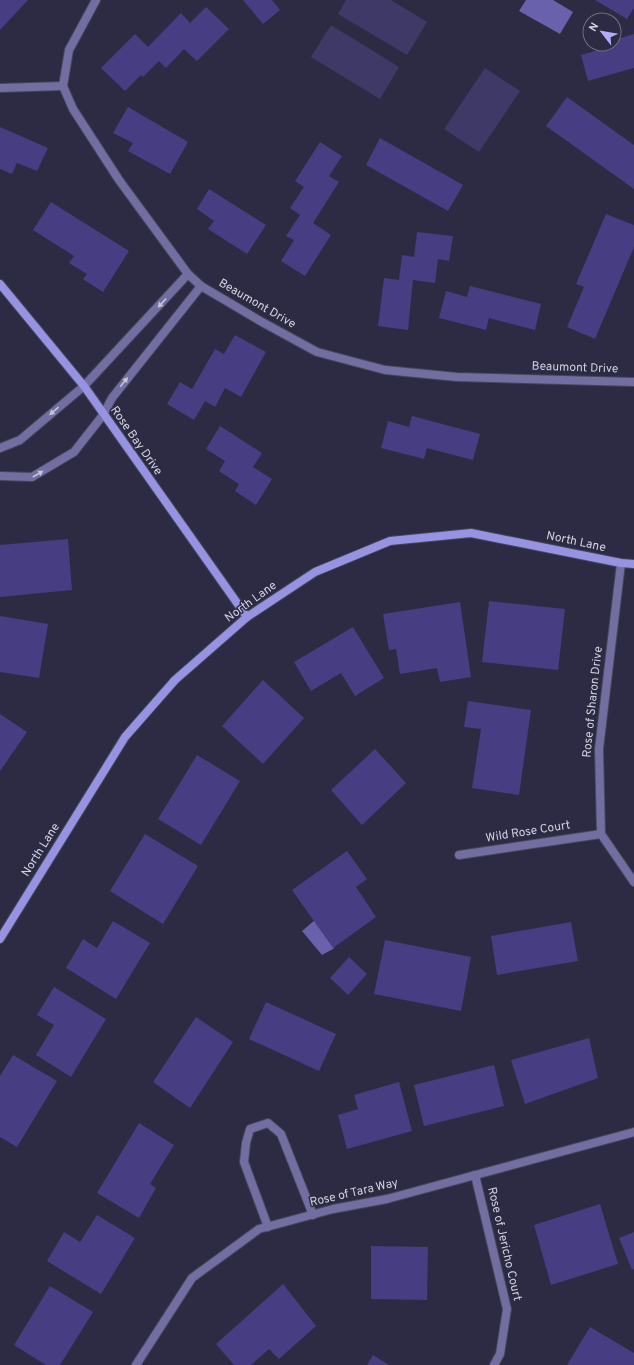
<svg xmlns="http://www.w3.org/2000/svg" width="634" height="1365" viewBox="0 0 634 1365" font-family="Overpass,sans-serif">
	<style>
		.green { fill: #3e3966 }
		.water { fill: #6961ab }
		.building { fill: #473d82 }
		.lines { fill: none; stroke-linecap: round; stroke-linejoin: round }
		.lane-casing { stroke: #46465c; stroke-width: 10 }
		.street-casing { stroke: #46465c; stroke-width: 10 }
		.secondary-casing { stroke: #46465c; stroke-width: 10 }
		.lane { stroke: #726ea1; stroke-width: 8 }
		.street { stroke: #726ea1; stroke-width: 8 }
		.secondary { stroke: #9892e2; stroke-width: 8 }
		.oneway { fill: #c3c2d7 }
		.labels { text-anchor: middle; dominant-baseline: central; stroke-width: 3; stroke-linejoin: round; paint-order: stroke }
		.street-label { font-size: 12px; fill: #d1d1e0; stroke: #2c2b43 }
	</style>
	<rect width="100%" height="100%" fill="#2c2b43"/>
	<g class="green">
		<polygon points="346,0 391,0 427,22 407,55 338,14"/>
		<polygon points="331,25 399,67 380,99 311,57"/>
		<polygon points="485,68 520,91 479,152 444,129"/>
	</g>
	<g class="water">
		<polygon points="526,0 553,0 573,12 560,34 519,11"/>
		<polygon points="315,920 335,946 333,949 322,955 302,931"/>
	</g>
	<g class="building">
		<polygon points="0,0 28,0 0,30"/>
		<polygon points="243,0 272,0 280,10 263,24"/>
		<polygon points="595,0 634,0 634,8 627,19"/>
		<polygon points="206,7 229,29 197,61 184,49 166,68 159,61 143,77 141,75 125,91 101,68 135,34 148,47 181,13 190,23"/>
		<polygon points="634,34 634,68 588,81 581,55 602,49 600,44 614,44 614,40"/>
		<polygon points="567,97 634,145 634,189 546,126"/>
		<polygon points="128,107 188,142 170,174 128,151 133,143 113,133"/>
		<polygon points="0,127 48,148 37,171 17,163 12,174 0,169"/>
		<polygon points="380,138 463,185 448,211 366,165"/>
		<polygon points="320,142 342,156 329,176 339,182 313,223 331,235 305,276 281,261 294,240 286,236 300,215 290,208 304,187 295,181"/>
		<polygon points="209,189 266,225 247,254 208,229 214,221 197,209"/>
		<polygon points="51,202 129,251 103,292 83,279 87,274 69,263 74,256 33,230"/>
		<polygon points="606,214 634,225 634,247 595,339 567,327 584,287 576,284"/>
		<polygon points="417,232 453,236 449,261 438,259 435,283 413,280 408,330 378,326 384,278 399,280 402,255 414,257"/>
		<polygon points="470,286 541,304 535,330 489,318 486,330 439,318 446,291 467,297"/>
		<polygon points="235,335 266,352 241,397 225,388 215,407 205,401 194,420 167,404 180,382 192,389 215,349 224,354"/>
		<polygon points="412,416 480,434 473,460 427,448 424,459 381,448 388,421 409,427"/>
		<polygon points="220,426 262,453 253,467 272,479 256,505 235,491 239,484 219,471 225,461 206,449"/>
		<polygon points="68,539 72,590 0,597 0,545"/>
		<polygon points="489,601 565,609 558,670 482,662"/>
		<polygon points="460,602 471,677 440,682 437,668 400,674 396,649 389,650 383,614"/>
		<polygon points="0,616 48,624 39,678 0,672"/>
		<polygon points="353,627 384,678 355,696 341,673 311,691 294,662"/>
		<polygon points="263,680 304,718 263,764 222,726"/>
		<polygon points="468,701 531,710 519,795 472,788 481,729 464,727"/>
		<polygon points="0,714 27,732 0,771"/>
		<polygon points="375,749 406,783 362,825 331,790"/>
		<polygon points="197,755 240,781 201,845 158,819"/>
		<polygon points="145,834 198,866 163,924 110,891"/>
		<polygon points="347,851 367,879 356,887 376,917 333,948 292,890"/>
		<polygon points="113,921 150,943 116,999 66,968 83,939 97,948"/>
		<polygon points="571,922 578,961 497,975 491,936"/>
		<polygon points="385,940 471,957 461,1011 374,994"/>
		<polygon points="349,957 367,974 348,995 330,978"/>
		<polygon points="54,987 106,1019 71,1077 36,1055 54,1025 37,1015"/>
		<polygon points="266,1002 336,1034 319,1071 249,1039"/>
		<polygon points="196,1017 233,1042 190,1108 153,1082"/>
		<polygon points="589,1038 598,1078 525,1104 511,1060"/>
		<polygon points="13,1055 57,1081 17,1147 0,1137 0,1076"/>
		<polygon points="494,1065 504,1106 424,1126 414,1085"/>
		<polygon points="399,1082 412,1131 347,1149 338,1115 358,1109 354,1095"/>
		<polygon points="139,1123 174,1145 150,1184 156,1188 139,1218 97,1193"/>
		<polygon points="600,1204 618,1264 551,1285 534,1225"/>
		<polygon points="97,1215 135,1238 101,1294 47,1261 64,1232 80,1242"/>
		<polygon points="634,1232 634,1269 632,1270 619,1238"/>
		<polygon points="371,1246 428,1247 427,1300 371,1299"/>
		<polygon points="283,1284 316,1326 279,1359 269,1349 251,1365 234,1365 216,1344"/>
		<polygon points="50,1286 93,1312 60,1365 46,1365 14,1345"/>
		<polygon points="590,1327 634,1353 634,1365 567,1365"/>
		<polygon points="373,1355 389,1365 367,1365"/>
	</g>
	<g class="lines">
		<defs>
			<g id="lane">
				<polyline points="0,88 63,86"/>
				<polyline points="268,1227 244,1162 246,1143 250,1129 268,1123 281,1134 313,1215"/>
			</g>
			<g id="street">
				<polyline points="96,0 69,50 63,86 73,109 119,180 188,274 201,286 262,322 317,352 385,370 457,377 634,382"/>
				<polyline points="0,448 20,440 84,386 188,274"/>
				<polyline points="0,476 32,477 74,452 103,415 112,398 201,286"/>
				<polyline points="621,563 599,749 601,834 634,882"/>
				<polyline points="459,855 601,834"/>
				<polyline points="475,1175 507,1309 500,1354 494,1365"/>
				<polyline points="136,1365 192,1278 259,1229 333,1209 387,1199 634,1132"/>
			</g>
			<g id="secondary">
				<polyline points="0,284 84,386 247,617"/>
				<polyline points="0,939 125,737 175,680 247,617 315,572 390,541 471,533 621,563 634,564"/>
			</g>
		</defs>
		<use href="#lane" class="lane-casing"/>
		<use href="#street" class="street-casing"/>
		<use href="#secondary" class="secondary-casing"/>
		<use href="#lane" class="lane"/>
		<use href="#street" class="street"/>
		<use href="#secondary" class="secondary"/>
	</g>
	<defs><path id="oneway-solid" d="M-6-.8H1V-3.2L6.5 0L1 3.2V.8H-6Z"/></defs>
	<g class="oneway">
		<use href="#oneway-solid" transform="translate(162 303) rotate(133)"/>
		<use href="#oneway-solid" transform="translate(124 382) rotate(-51)"/>
		<use href="#oneway-solid" transform="translate(54 411) rotate(139)"/>
		<use href="#oneway-solid" transform="translate(38 474) rotate(-30)"/>
	</g>
	<g class="labels">
		<g class="street-label">
			<text transform="translate(257 304) rotate(30)">Beaumont Drive</text>
			<text transform="translate(575 368) rotate(2)">Beaumont Drive</text>
			<text transform="translate(136 441) rotate(55)">Rose Bay Drive</text>
			<text transform="translate(576 542) rotate(12)">North Lane</text>
			<text transform="translate(251 602) rotate(-36)">North Lane</text>
			<text transform="translate(593 702) rotate(-84)">Rose of Sharon Drive</text>
			<text transform="translate(528 832) rotate(-9)">Wild Rose Court</text>
			<text transform="translate(41 850) rotate(-58)">North Lane</text>
			<text transform="translate(354 1193) rotate(-13)">Rose of Tara Way</text>
			<text transform="translate(504 1244) rotate(77)">Rose of Jericho Court</text>
		</g>
	</g>
	<g transform="translate(602 32) rotate(301)"><circle r="19" fill="#2c2b43" stroke="#6e6d82"/>
	<path d="M0-3L7 15L0 10L-7 15Z" fill="#b2adf9"/>
	<text y="-6" font-size="11" font-weight="bold" text-anchor="middle" fill="#d1d1e0">N</text>
	</g>
</svg>
